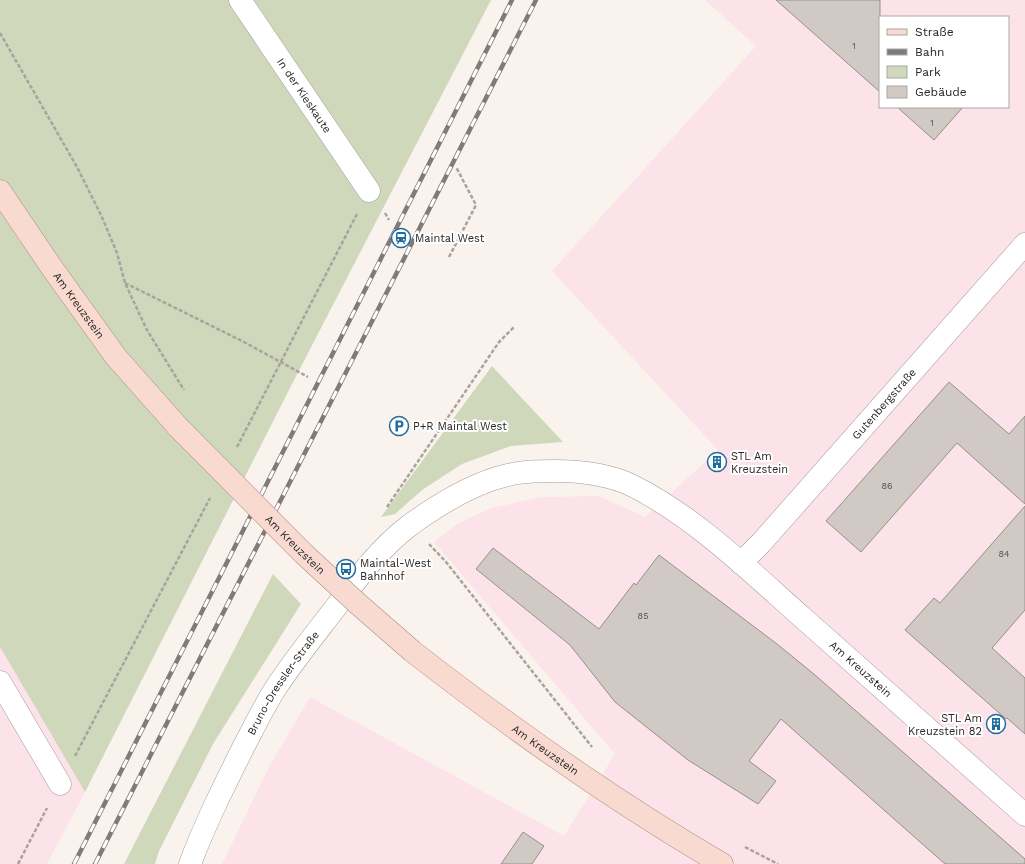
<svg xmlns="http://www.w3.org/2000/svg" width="1025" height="864" viewBox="0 0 1025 864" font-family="'Work Sans',sans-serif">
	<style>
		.industrial { fill: #fce2e9; fill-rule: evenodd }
		.green { fill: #d0d8bc }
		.building { fill: #d1c9c4; stroke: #97908b }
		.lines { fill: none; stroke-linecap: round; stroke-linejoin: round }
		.minor-casing { stroke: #a49c98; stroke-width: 23 }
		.primary-casing { stroke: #ac8b81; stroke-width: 23 }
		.path { stroke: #a9a39f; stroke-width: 2.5; stroke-dasharray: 4 2; stroke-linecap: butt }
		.minor { stroke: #fff; stroke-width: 22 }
		.primary { stroke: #f8dad1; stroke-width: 22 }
		.rail-casing { stroke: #807b78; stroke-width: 4.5 }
		.rail { stroke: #fff; stroke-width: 3; stroke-dasharray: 9; stroke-linecap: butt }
		.primary-bridge-casing { stroke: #ac8b81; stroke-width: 23; stroke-linecap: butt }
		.primary-bridge { stroke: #f8dad1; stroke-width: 22 }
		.labels { text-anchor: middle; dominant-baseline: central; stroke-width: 4; stroke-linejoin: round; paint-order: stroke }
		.number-label { font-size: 9px; fill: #534f4c }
		.street-label { font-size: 11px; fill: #292624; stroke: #fff }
		.poi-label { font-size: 11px; fill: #292624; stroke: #fff; text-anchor: start }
	</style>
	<rect width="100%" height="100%" fill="#faf2ed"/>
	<g class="industrial">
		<path d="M705,0h320v864h-803l47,-97 41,-70 254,139 51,-82 -181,-212 25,-19 32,-15 51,-11 57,-1 46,21 73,-67 -166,-179 204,-225zM880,17h128v90h-128z"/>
		<polygon points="0,647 85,792 47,864 0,864"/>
	</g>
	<g class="green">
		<polygon points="0,0 491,0 293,382 85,792 0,647"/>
		<polygon points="492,366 563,442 511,446 462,464 422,490 395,514 381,517"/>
		<polygon points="273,574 301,604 213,744 159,851 155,864 124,864"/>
	</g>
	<g class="building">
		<polygon points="776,0 880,0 880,92"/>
		<polygon points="897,107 963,107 934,140"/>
		<polygon points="949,382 1009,434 1025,416 1025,504 957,443 861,552 826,521"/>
		<polygon points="1025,506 1025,610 992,648 1025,678 1025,734 1007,718 1006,719 905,630 934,598 940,603"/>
		<polygon points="493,548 599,629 634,583 636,585 659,555 777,644 815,675 1025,859 1025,864 945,864 781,719 749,761 776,781 758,804 688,760 615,702 570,645 476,569"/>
		<polygon points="523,832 544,846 532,864 501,864"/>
	</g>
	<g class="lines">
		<defs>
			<g id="minor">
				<path id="s1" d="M240,0l129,191"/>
				<path id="s2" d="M741,563l20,-20 264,-299"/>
				<polyline points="0,682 60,784"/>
				<path id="s3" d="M190,864c15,-40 34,-78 53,-116 11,-21 21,-42 34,-62 18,-27 39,-53 59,-79 21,-29 45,-60 74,-82 29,-21 63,-42 98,-50 15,-4 30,-4 46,-4 26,0 55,3 79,15 62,31 118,86 170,132 74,65 148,131 222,197"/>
			</g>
			<g id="primary">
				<path id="s4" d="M0,191l52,77 64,89 62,70"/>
				<path id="s5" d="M412,651c99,77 202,150 310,213"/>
			</g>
		</defs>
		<use href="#minor" class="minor-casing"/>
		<use href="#primary" class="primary-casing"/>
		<g class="path">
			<polyline points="0,33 77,167 101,215 117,253 125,283 147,330 184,390"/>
			<polyline points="385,213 389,220"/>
			<polyline points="449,257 476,205 456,167"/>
			<polyline points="125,283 244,342 308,377"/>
			<polyline points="237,447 357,214"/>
			<polyline points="387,507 499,342 514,327"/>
			<polyline points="429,544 446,562 592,747"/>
			<polyline points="75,756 210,498"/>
			<polyline points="745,847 778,864"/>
			<polyline points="18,864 47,808"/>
		</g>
		<use href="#minor" class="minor"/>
		<use href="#primary" class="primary"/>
		<defs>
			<g id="rail">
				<polyline points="74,864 512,0"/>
				<polyline points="95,864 536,0"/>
			</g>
		</defs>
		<use href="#rail" class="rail-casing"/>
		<use href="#rail" class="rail"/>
		<defs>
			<g id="primary-bridge">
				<path id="s6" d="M178,427l126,127 53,49 55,48"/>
			</g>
		</defs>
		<use href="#primary-bridge" class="primary-bridge-casing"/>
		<use href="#primary-bridge" class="primary-bridge"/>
	</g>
	<defs>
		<symbol id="station-ring" viewBox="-11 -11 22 22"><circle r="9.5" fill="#fff" stroke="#216c9f" stroke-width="1.5"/><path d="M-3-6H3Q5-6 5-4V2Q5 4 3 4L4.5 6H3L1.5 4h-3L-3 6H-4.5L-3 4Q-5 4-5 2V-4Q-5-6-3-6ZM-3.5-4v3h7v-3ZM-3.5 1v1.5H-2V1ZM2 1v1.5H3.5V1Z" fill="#216c9f"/></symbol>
		<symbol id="parking-ring" viewBox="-11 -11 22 22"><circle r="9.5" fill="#fff" stroke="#216c9f" stroke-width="1.5"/><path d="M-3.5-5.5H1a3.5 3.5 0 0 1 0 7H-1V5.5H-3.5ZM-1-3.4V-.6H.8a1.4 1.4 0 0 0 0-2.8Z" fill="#216c9f"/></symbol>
		<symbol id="building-ring" viewBox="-11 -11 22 22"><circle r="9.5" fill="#fff" stroke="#216c9f" stroke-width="1.5"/><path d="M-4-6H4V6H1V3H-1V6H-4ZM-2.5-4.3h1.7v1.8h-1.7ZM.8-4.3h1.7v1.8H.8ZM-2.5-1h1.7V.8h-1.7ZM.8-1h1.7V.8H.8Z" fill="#216c9f"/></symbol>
		<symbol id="bus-ring" viewBox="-11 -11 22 22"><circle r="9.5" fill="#fff" stroke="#216c9f" stroke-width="1.5"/><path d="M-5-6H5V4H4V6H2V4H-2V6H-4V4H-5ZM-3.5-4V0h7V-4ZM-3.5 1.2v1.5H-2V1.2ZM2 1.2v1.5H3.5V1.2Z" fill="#216c9f"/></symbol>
	</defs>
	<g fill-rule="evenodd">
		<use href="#station-ring" x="390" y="227" width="22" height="22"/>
		<use href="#parking-ring" x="388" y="415" width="22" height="22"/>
		<use href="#building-ring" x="706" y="451" width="22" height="22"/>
		<use href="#bus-ring" x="335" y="558" width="22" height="22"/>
		<use href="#building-ring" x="985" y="713" width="22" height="22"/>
	</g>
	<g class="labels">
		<g class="number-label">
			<text x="854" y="46">1</text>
			<text x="932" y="123">1</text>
			<text x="887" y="486">86</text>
			<text x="1004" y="554">84</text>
			<text x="643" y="616">85</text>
		</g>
		<g class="street-label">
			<text stroke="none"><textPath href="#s1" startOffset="115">In der Kieskaute</textPath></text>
			<text stroke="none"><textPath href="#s4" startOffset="139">Am Kreuzstein</textPath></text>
			<text stroke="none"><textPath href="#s2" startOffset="214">Gutenbergstraße</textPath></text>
			<text stroke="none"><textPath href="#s6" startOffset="166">Am Kreuzstein</textPath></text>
			<text stroke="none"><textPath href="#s3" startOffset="939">Am Kreuzstein</textPath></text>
			<text stroke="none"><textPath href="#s3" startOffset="204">Bruno-Dressler-Straße</textPath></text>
			<text stroke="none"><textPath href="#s5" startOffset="166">Am Kreuzstein</textPath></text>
		</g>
		<g class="poi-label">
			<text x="415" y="238">Maintal West</text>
			<text x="413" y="426">P+R Maintal West</text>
			<text x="731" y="456">STL Am<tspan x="731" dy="13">Kreuzstein</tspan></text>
			<text x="360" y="563">Maintal-West<tspan x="360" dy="13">Bahnhof</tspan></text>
			<text x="982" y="718" text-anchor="end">STL Am<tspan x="982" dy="13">Kreuzstein 82</tspan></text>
		</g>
	</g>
	<rect x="879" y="16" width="130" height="92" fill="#ffffff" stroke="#a9a8a7"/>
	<rect x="887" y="29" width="20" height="6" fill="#f8dad1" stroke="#a9a8a7"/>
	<text x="915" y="36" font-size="12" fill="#292624">Straße</text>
	<rect x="887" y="49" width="20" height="6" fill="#807b78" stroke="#a9a8a7"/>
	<text x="915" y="56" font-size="12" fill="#292624">Bahn</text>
	<rect x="887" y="66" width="20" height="12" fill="#d0d8bc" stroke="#a9a8a7"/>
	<text x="915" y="76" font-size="12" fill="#292624">Park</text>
	<rect x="887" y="86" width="20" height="12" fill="#d1c9c4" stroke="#a9a8a7"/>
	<text x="915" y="96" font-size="12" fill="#292624">Gebäude</text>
</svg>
